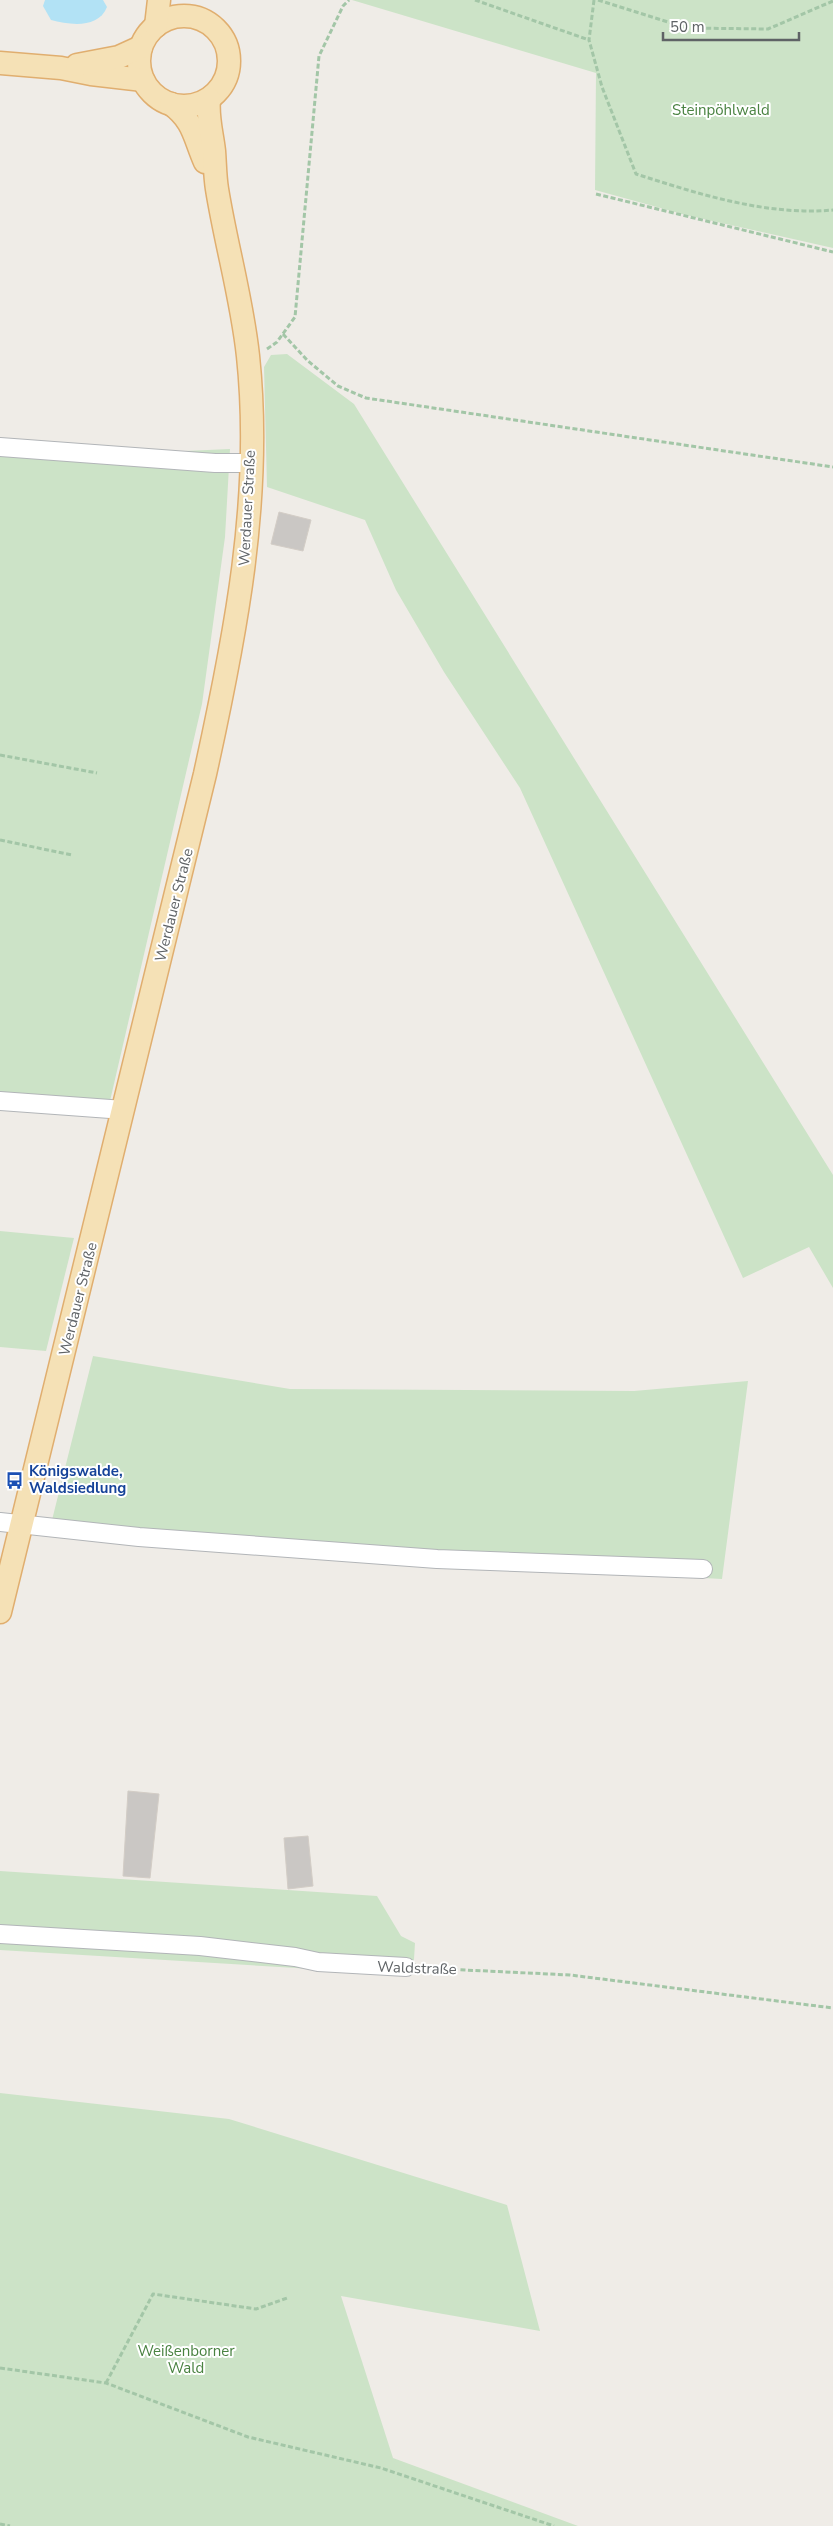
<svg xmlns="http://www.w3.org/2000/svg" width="833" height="2526" viewBox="0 0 833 2526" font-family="'Nunito Sans',sans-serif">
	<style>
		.green { fill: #cce3c7 }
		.water { fill: #b2e2f5 }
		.building { fill: #cac7c4; stroke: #d3cdc6 }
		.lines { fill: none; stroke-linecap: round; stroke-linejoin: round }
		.minor-casing { stroke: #b2b5b8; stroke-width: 20 }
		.major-casing { stroke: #e0ae6f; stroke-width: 25 }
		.path { stroke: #a3c6a7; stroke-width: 3; stroke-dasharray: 5 2.5; stroke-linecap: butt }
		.minor { stroke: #fff; stroke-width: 18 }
		.major { stroke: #f5e1b6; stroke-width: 22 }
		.labels { text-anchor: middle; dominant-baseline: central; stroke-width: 4; stroke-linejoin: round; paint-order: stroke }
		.park-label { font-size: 15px; fill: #498241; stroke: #fff }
		.street-label { font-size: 15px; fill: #5f6366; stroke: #fff }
		.transit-label { font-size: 15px; font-weight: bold; fill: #164399; stroke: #fff; text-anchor: start }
	</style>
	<rect width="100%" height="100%" fill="#efece7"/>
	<g class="green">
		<polygon points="352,0 833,0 833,248 686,215 595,190 596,73"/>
		<polygon points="287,354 354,404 833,1175 833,1288 809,1247 743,1278 520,788 444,672 396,590 365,520 267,487 264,367 271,355"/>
		<polygon points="0,442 140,453 230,449 225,537 202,704 110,1101 0,1093"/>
		<polygon points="0,1231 74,1238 46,1351 0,1347"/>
		<polygon points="93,1356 290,1389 634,1391 748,1381 722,1579 246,1553 49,1532"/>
		<polygon points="0,1871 377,1896 401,1936 415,1943 413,1975 0,1950"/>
		<polygon points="0,2093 229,2119 507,2205 540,2331 341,2296 393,2458 578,2526 0,2526"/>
	</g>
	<path class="water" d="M45,0h58l4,7c-9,22 -37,18 -56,13l-8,-14z"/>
	<g class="building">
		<polygon points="279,512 311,520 303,551 271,544"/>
		<polygon points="128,1791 159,1794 150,1878 123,1876"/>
		<polygon points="308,1836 313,1886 288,1889 284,1838"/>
	</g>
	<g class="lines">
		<defs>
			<g id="minor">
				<polyline points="0,447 215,463 251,463"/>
				<polyline points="0,1101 124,1110"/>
				<polyline points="0,1522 139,1537 437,1559 703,1569"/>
				<polyline points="0,1934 200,1946 295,1957 318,1962 406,1967"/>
			</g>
			<g id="major">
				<circle cx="184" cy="61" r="45"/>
				<polyline points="156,26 159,0"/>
				<polyline points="0,63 61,68 91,74 143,80"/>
				<polyline points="77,65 119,57 141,47"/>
				<path d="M171,104c23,17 23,33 34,58"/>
				<path d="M0,1612l205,-838c30,-136 58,-277 43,-418 -6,-57 -22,-111 -31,-167 -2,-12 -2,-25 -3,-38 -2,-18 -7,-34 -5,-52"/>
			</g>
		</defs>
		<use href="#minor" class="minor-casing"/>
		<use href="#major" class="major-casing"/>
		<g class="path">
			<polyline points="475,0 589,40"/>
			<path d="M594,0l-5,40 13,47 34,87c63,20 130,42 197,36"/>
			<polyline points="598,0 687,28 768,29 833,1"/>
			<polyline points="596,194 833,252"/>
			<polyline points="283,334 308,361 338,386 366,398 833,467"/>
			<polyline points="267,349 277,342 295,317 319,56 343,6 349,0"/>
			<polyline points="0,755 97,773"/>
			<polyline points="0,840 72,855"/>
			<polyline points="423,1968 570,1975 833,2008"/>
			<polyline points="0,2368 106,2383 248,2437 381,2468 554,2526"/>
			<polyline points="106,2383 153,2294 256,2309 287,2298"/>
			<polyline points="0,2524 10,2526"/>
		</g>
		<use href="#minor" class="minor"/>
		<use href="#major" class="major"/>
	</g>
	<defs>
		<symbol id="bus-bare" viewBox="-9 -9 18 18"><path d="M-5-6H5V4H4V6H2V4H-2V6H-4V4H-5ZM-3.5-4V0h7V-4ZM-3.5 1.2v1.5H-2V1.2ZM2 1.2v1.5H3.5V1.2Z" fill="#1a4fb4" stroke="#fff" stroke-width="2.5" paint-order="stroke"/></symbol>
	</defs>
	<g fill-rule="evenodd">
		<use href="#bus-bare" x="2" y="1468" width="25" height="25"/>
	</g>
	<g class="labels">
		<g class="park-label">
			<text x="721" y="110">Steinpöhlwald</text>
			<text x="186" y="2351">Weißenborner<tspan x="186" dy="17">Wald</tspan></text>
		</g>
		<g class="street-label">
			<text transform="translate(247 508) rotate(-87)">Werdauer Straße</text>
			<text transform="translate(174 905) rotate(-76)">Werdauer Straße</text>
			<text transform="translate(78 1299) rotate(-76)">Werdauer Straße</text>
			<text transform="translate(417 1968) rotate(2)">Waldstraße</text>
		</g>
		<g class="transit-label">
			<text x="29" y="1471">Königswalde,<tspan x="29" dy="17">Waldsiedlung</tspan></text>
		</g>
	</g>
	<path d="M663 32v8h136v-8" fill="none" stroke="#5f6366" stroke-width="2.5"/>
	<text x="670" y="32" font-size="15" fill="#5f6366" stroke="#ffffff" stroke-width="4" paint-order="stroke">50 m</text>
</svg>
